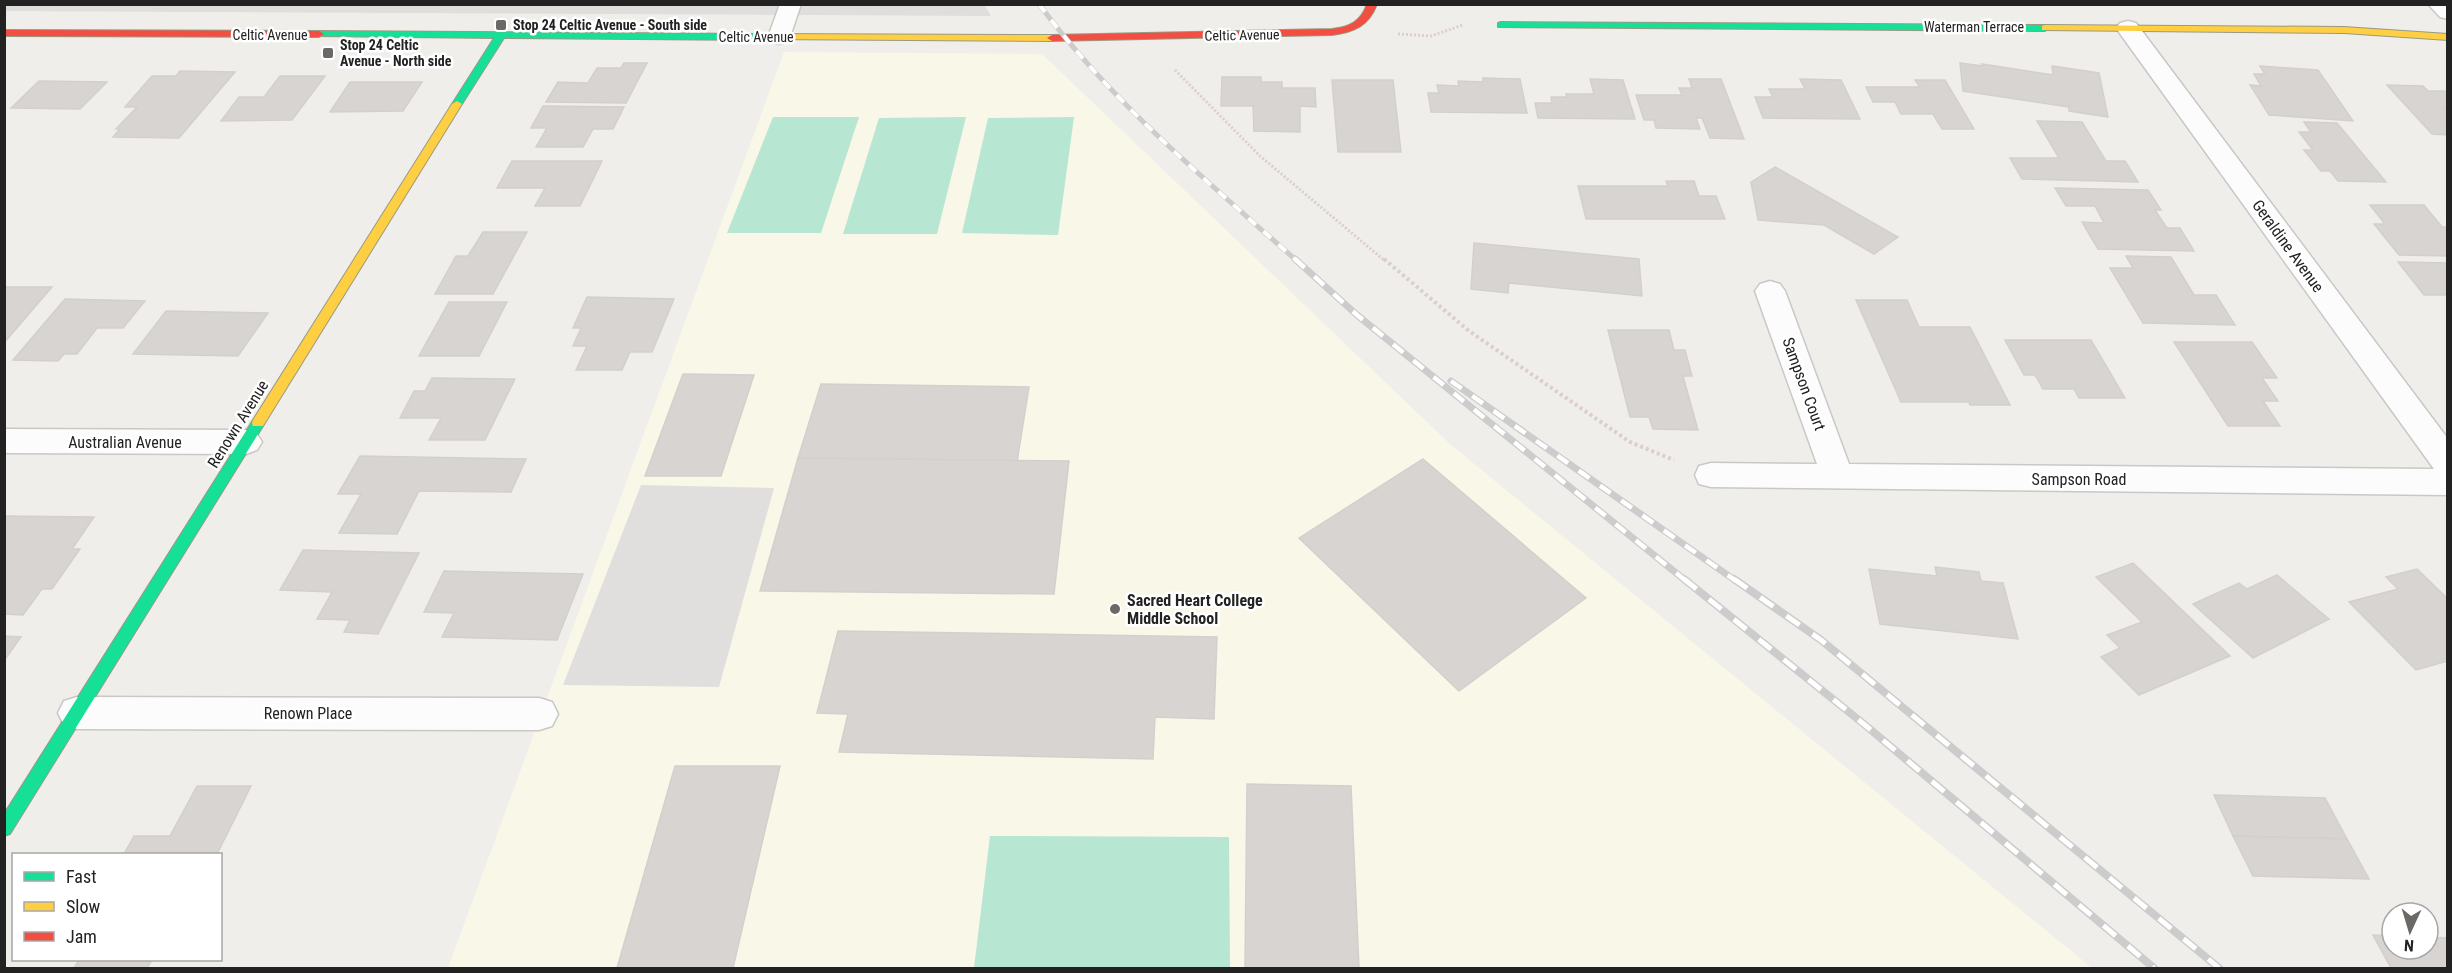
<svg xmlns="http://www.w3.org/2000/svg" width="2452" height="973" viewBox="0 0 2452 973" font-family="'Roboto Condensed',sans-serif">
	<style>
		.residential { fill: #dfdedc }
		.education { fill: #f8f7e8 }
		.pitch { fill: #b7e6d2 }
		.parking { fill: #e0dfde }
		.building { fill: #d7d4d2; stroke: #d3d0cc; stroke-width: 1.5 }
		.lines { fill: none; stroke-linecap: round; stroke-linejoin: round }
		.lane-casing { stroke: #c9c8c7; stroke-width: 3 }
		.street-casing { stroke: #c9c8c7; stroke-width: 3 }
		.fast-casing { stroke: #999a82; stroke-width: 2 }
		.slow-casing { stroke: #999a82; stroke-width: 2 }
		.jam-casing { stroke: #999a82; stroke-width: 2 }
		.path-far1 { stroke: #dccecd; stroke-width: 3; stroke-dasharray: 2 2; stroke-linecap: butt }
		.path { stroke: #dccecd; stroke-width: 4; stroke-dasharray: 3 3; stroke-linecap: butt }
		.lane { fill: #fdfcfc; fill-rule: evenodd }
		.street { fill: #fdfcfc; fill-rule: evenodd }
		.fast { fill: #16e098; fill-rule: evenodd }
		.slow { fill: #ffcf43; fill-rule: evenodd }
		.jam { fill: #f24e42; fill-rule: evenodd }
		.rail-far2-casing { stroke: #ccc; stroke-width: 5 }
		.rail-far1-casing { stroke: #ccc; stroke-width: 7 }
		.rail-casing { stroke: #ccc; stroke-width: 8 }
		.rail-far2 { stroke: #fff; stroke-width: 4; stroke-dasharray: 10; stroke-linecap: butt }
		.rail-far1 { stroke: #fff; stroke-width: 4.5; stroke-dasharray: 13; stroke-linecap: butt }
		.rail { stroke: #fff; stroke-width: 5; stroke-dasharray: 16; stroke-linecap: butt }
		.poi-dot { fill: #6a6968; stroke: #fff; stroke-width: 2 }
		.labels { text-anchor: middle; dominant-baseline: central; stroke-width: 5; stroke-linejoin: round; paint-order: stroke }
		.far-poi-label { font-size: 14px; font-weight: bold; fill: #222; stroke: #fff; text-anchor: start }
		.far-street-label { font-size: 14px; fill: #222; stroke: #fff }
		.street-label { font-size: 16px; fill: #222; stroke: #fff }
		.poi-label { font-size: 16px; font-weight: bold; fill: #222; stroke: #fff; text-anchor: start }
	</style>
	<rect width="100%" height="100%" fill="#f0eeeb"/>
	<polygon class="residential" points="5,4 984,4 991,16 5,11"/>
	<polygon class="education" points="784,52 1042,54 1451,445 2092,968 448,968"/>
	<g class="pitch">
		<polygon points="773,117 859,117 821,233 727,233"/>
		<polygon points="966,117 937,234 843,234 879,118"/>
		<polygon points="1074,117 1058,235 962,233 988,118"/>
		<polygon points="990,836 1229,837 1230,968 974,968"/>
	</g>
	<polygon class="parking" points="641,485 774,488 719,687 563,685"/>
	<g class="building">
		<polygon points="624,63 647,63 626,103 546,102 558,82 588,83 597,68 621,68"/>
		<polygon points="1960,63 1983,66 1982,64 2053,75 2052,66 2099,73 2108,117 2069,111 2069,107 1963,91"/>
		<polygon points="2260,66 2318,70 2353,121 2269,115 2250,85 2261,86 2254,74 2265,74"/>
		<polygon points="180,71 235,72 179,138 113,137 120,129 116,129 137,107 125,107 152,76 176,76"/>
		<polygon points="280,76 325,76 292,120 221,121 239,97 264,97"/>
		<polygon points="1222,77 1261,77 1261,82 1282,82 1282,88 1315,88 1316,107 1300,106 1300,132 1254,131 1253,106 1221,106"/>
		<polygon points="1483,78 1520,79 1527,113 1431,112 1428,93 1439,93 1437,85 1459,86 1458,81 1483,82"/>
		<polygon points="1590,79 1623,80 1635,119 1538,118 1535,103 1552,103 1551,97 1567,97 1566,94 1594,94"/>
		<polygon points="1689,79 1721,79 1744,139 1710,138 1702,118 1696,118 1700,129 1656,128 1654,120 1644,120 1636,95 1682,95 1679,88 1692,88"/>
		<polygon points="1800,79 1841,80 1860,119 1763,118 1755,97 1773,97 1769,89 1805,89"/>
		<polygon points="1332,80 1393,80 1401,152 1338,152"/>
		<polygon points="1915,80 1945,80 1974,129 1942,129 1933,114 1901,114 1895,102 1873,102 1866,87 1920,87"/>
		<polygon points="39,81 107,82 80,109 11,108"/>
		<polygon points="350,82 422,82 403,111 330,112"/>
		<polygon points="2387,85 2423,86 2428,91 2445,91 2448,94 2448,107 2444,107 2448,110 2448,135 2432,134"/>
		<polygon points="543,106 624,107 613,129 593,129 583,147 536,147 547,128 531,128"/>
		<polygon points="2037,121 2082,122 2106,161 2125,161 2138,182 2022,179 2010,158 2059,158"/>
		<polygon points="2304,122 2337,123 2386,182 2338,181 2330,171 2321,171 2304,150 2313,150 2299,132 2311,132"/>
		<polygon points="512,161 602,161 580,206 535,206 545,188 497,188"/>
		<polygon points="1775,167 1898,237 1874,254 1824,225 1758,220 1751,182"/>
		<polygon points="1666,181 1694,181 1699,196 1716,196 1725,219 1586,219 1578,186 1668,186"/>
		<polygon points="2055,188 2148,190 2161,210 2155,210 2167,228 2180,228 2194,251 2098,249 2082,222 2104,223 2095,206 2066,206"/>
		<polygon points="2370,205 2424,205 2442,227 2448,227 2448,256 2399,255 2374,224 2385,224"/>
		<polygon points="483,232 527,232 493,294 435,294 456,256 468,256"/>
		<polygon points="1474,243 1639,259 1642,296 1509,283 1508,293 1471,289"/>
		<polygon points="2126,256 2171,257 2194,295 2216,295 2235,325 2143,323 2110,268 2133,268"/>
		<polygon points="2398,262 2448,263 2448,295 2424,295"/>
		<polygon points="4,287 52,287 4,343"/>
		<polygon points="587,297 674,299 652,352 630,352 622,370 576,370 587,346 573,346 581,328 573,328"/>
		<polygon points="65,299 145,301 123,328 97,328 77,354 64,354 58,361 13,360"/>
		<polygon points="1856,300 1907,300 1919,327 1970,327 2010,405 1970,405 1969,402 1901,402"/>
		<polygon points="449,302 507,302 479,356 419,356"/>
		<polygon points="166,311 268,313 238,356 133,354"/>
		<polygon points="1608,330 1669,330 1674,350 1685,350 1692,376 1683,376 1698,430 1653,429 1649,417 1630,417"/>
		<polygon points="2005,340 2091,340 2125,398 2079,398 2074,389 2043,389 2035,375 2024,375"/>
		<polygon points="2174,342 2252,342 2277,378 2262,378 2278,401 2263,401 2280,426 2228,426"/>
		<polygon points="683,374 754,375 721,476 645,476"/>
		<polygon points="432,378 515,379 485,440 429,440 441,418 400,418 414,391 425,391"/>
		<polygon points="821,384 1029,387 1017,462 798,458"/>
		<polygon points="360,456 526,459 511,492 419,491 397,534 339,533 361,494 338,494"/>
		<polygon points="798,458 1069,461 1054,594 760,591"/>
		<polygon points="1423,459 1586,598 1459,691 1299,538"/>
		<polygon points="4,516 94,517 72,549 80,549 52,589 42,589 23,615 4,614"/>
		<polygon points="303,550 419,553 378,634 344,632 350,620 317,619 332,592 280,590"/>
		<polygon points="2133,563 2230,656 2139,695 2101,657 2120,648 2107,635 2142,622 2096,577"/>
		<polygon points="1935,567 1979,572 1981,581 2003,583 2018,639 1880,624 1869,569 1937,576"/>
		<polygon points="2417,569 2448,599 2448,661 2416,670 2349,602 2398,589 2386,577"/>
		<polygon points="444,571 583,574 557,640 442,637 454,613 424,612"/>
		<polygon points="2277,575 2329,619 2253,658 2193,604 2239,583 2247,589"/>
		<polygon points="838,631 1217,637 1214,719 1155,717 1153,759 839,752 848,714 817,713"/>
		<polygon points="4,636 21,637 4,661"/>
		<polygon points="675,766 780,766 733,968 617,968"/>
		<polygon points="1247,784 1351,786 1359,968 1245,968"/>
		<polygon points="197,786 251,786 217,854 124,854 134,836 170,836"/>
		<polygon points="2214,795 2325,798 2347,839 2233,836"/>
		<polygon points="2233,836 2347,839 2369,879 2253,876"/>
		<polygon points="2373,935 2392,936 2392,949 2428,949 2428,937 2448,938 2448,968 2391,968"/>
		<polygon points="79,960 152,960 147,968 74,968"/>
	</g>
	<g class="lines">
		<defs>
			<polygon id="lane" points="780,4 801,4 790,37 787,42 779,44 771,42 768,37"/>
			<g id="street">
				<polygon points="2428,4 2448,4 2448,19 2440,17"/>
				<polygon points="2128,21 2136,23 2448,439 2448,495 1711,487 1699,484 1695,475 1699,466 1711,463 1817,464 1755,291 1760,284 1770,281 1780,284 1785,291 1849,464 2434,469 2116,28 2120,23"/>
				<polygon points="4,429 246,430 257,434 262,442 257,450 246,454 4,453"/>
				<polygon points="77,697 539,698 552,702 558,714 552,726 539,730 77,729 64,725 58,713 64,701"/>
			</g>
			<g id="fast">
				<polygon points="1501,22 2045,25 2050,28 2045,31 1498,27 1498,23"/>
				<polygon points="319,31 760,34 765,37 760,40 504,38 462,104 457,107 452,104 494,38 316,36 316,32"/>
				<polygon points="258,418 264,423 263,426 10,834 4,836 4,814 253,420"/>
			</g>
			<g id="slow">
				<polygon points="2045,25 2344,27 2448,34 2448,40 2344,33 2042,30 2042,26"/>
				<polygon points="760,34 1052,35 1057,38 1052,41 757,39 755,37"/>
				<polygon points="457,101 462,104 263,426 253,426 252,423 253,420 452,104"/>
			</g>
			<g id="jam">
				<path d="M1367,4h10c-8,22 -23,28 -45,31l-280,6 -5,-3 5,-3 280,-6c17,-2 29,-7 35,-25z"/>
				<polygon points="4,30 319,31 324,34 319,37 4,36"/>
			</g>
		</defs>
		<use href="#lane" class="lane-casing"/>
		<use href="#street" class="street-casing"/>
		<use href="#fast" class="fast-casing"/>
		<use href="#slow" class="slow-casing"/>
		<use href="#jam" class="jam-casing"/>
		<g class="path-far1">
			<polyline points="1398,34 1431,36 1463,25"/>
			<polyline points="1175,70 1260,156 1385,261"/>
		</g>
		<polyline class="path" points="1384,259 1469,331 1630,442 1674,460"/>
		<use href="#lane" class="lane"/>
		<use href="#street" class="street"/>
		<use href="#fast" class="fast"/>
		<use href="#slow" class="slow"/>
		<use href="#jam" class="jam"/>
		<defs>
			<path id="rail-far2" d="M1039,4c72,98 168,177 258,257"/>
			<g id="rail-far1">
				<polyline points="1295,259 1357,315 1686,581"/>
				<polyline points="1451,381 1736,581"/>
			</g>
			<g id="rail">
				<polyline points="1684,579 1865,725 2154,968"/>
				<polyline points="1734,579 1821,640 2219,968"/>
			</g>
		</defs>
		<use href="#rail-far2" class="rail-far2-casing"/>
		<use href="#rail-far1" class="rail-far1-casing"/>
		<use href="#rail" class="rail-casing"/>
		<use href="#rail-far2" class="rail-far2"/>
		<use href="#rail-far1" class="rail-far1"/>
		<use href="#rail" class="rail"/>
	</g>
	<g class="poi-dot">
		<rect x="495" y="19" width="12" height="12" rx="3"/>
		<rect x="322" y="47" width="12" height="12" rx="3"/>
		<circle cx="1115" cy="609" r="6"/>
	</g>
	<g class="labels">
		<g class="far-poi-label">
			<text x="513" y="25">Stop 24 Celtic Avenue - South side</text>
			<text x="340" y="45">Stop 24 Celtic<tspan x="340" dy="16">Avenue - North side</tspan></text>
		</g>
		<g class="far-street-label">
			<text x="1974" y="27">Waterman Terrace</text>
			<text x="270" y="35">Celtic Avenue</text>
			<text transform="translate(1242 35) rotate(-1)">Celtic Avenue</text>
			<text x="756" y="37">Celtic Avenue</text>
		</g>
		<g class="street-label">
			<text transform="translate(2288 246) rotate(54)">Geraldine Avenue</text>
			<text transform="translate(1804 384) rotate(70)">Sampson Court</text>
			<text transform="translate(238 424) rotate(-58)">Renown Avenue</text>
			<text x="125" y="442">Australian Avenue</text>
			<text x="2079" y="479">Sampson Road</text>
			<text x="308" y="713">Renown Place</text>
		</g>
		<g class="poi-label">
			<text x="1127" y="600">Sacred Heart College<tspan x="1127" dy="18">Middle School</tspan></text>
		</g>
	</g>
	<rect width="2452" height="973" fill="none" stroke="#222222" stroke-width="12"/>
	<rect x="12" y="853" width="210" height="108" fill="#ffffff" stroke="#a7a7a7" stroke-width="1.5"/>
	<rect x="24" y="872" width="30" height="9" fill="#16e098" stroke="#a7a7a7" stroke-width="1.5"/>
	<text x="66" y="883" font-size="18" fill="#222222">Fast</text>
	<rect x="24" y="902" width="30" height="9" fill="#ffcf43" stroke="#a7a7a7" stroke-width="1.5"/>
	<text x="66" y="913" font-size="18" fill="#222222">Slow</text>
	<rect x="24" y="932" width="30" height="9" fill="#f24e42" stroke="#a7a7a7" stroke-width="1.5"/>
	<text x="66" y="943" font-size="18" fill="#222222">Jam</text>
	<g transform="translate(2410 931) rotate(184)"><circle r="28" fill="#ffffff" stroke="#a7a7a7" stroke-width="1.5"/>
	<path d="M0-4.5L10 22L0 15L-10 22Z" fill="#6a6968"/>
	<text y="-9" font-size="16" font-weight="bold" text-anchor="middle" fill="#222222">N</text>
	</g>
</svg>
